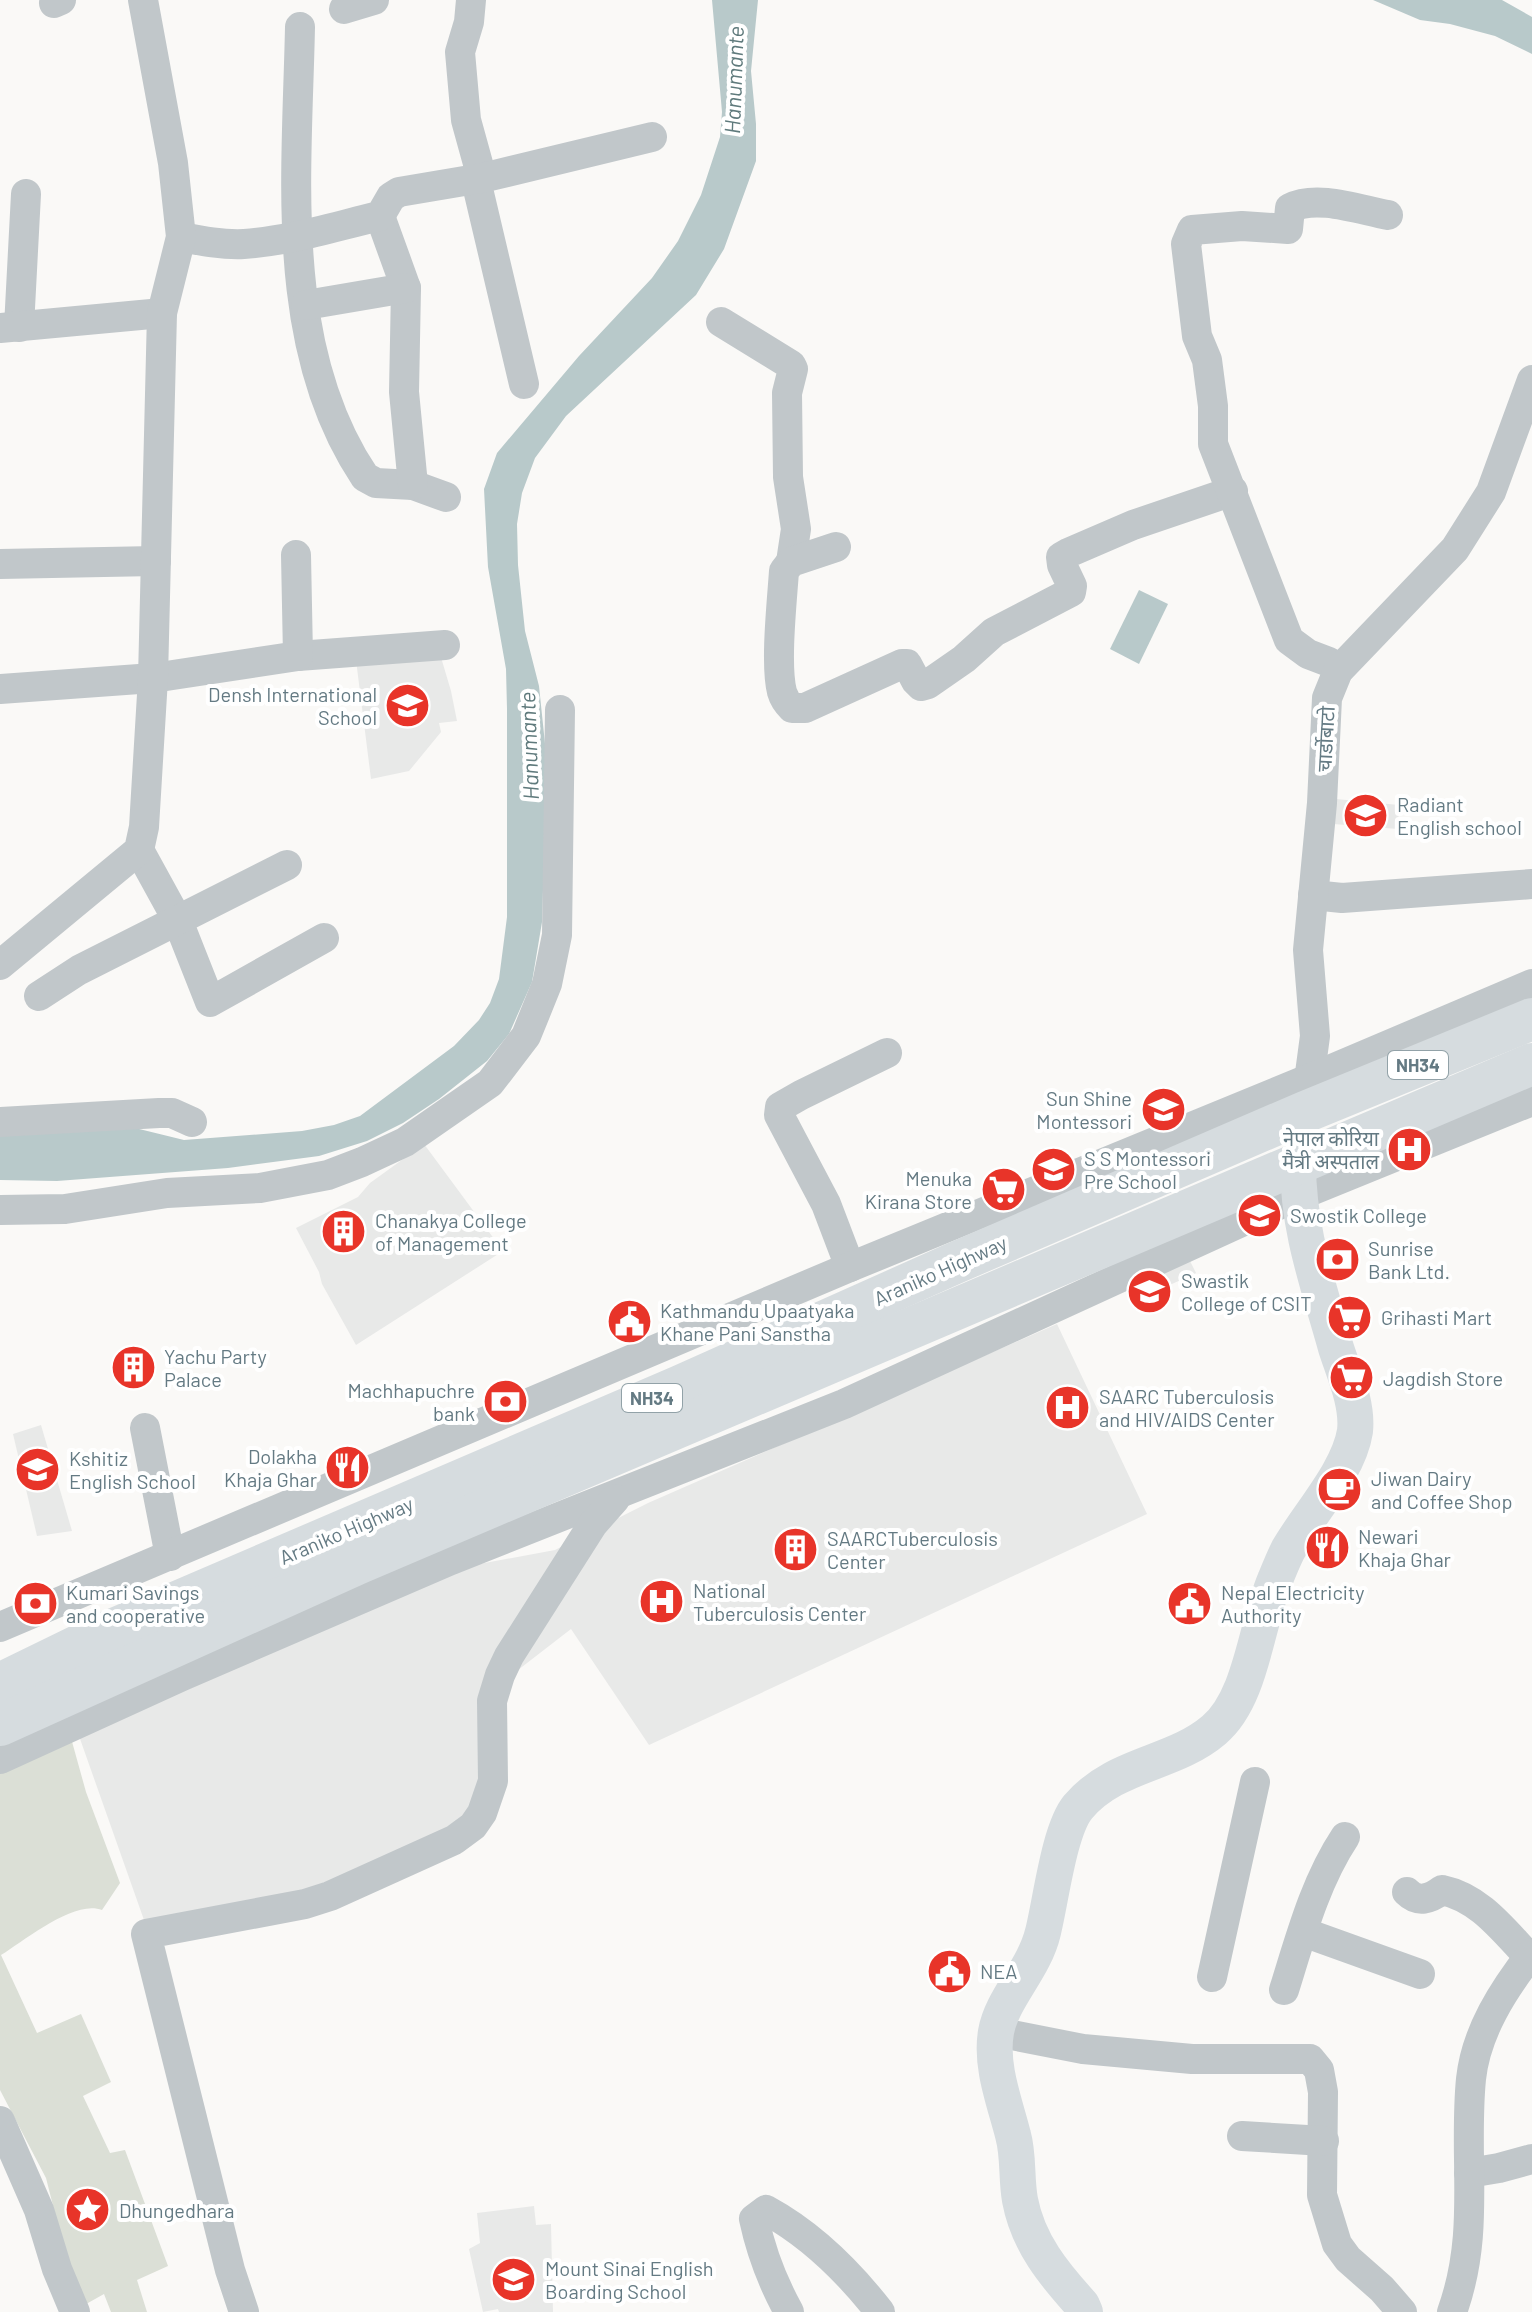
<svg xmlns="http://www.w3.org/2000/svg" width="1532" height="2312" viewBox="0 0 1532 2312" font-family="Barlow,'Noto Sans Devanagari',sans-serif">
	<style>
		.built { fill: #e8e9e8 }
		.green { fill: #dbdfd6 }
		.water { fill: #b8c9ca }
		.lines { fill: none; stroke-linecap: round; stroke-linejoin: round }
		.minor { stroke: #c1c7ca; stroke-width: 30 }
		.major { stroke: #d6dcdf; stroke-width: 36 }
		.highway { stroke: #d6dcdf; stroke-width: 42 }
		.labels { text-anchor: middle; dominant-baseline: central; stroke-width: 8; stroke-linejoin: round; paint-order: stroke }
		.shield { fill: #fff; stroke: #92a2a8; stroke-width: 2 }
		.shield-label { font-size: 18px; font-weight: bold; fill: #647a83 }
		.poi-label { font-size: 20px; fill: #647a83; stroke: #fff; text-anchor: start }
		.street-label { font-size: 20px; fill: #647a83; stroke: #fff }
		.water-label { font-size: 22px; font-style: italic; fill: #5f7a7c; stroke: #fff }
	</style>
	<rect width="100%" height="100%" fill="#faf9f7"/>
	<g class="built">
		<polygon points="440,654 451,691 457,721 439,723 441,732 409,771 371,779 356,660"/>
		<polygon points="1336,799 1399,805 1398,829 1333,824"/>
		<polygon points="424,1144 503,1251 356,1345 322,1284 319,1272 296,1228 358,1197 370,1183"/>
		<polygon points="1189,1259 1196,1273 1161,1289 1154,1274"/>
		<polygon points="1057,1324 1147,1514 649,1745 571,1629 478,1701 479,1779 470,1811 443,1830 312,1891 144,1920 79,1736 426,1574 555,1550 648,1503"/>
		<polygon points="41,1425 72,1531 37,1536 13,1434"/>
		<polygon points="534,2206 536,2225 551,2224 553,2312 499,2312 498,2309 483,2312 469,2249 480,2243 477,2213"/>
	</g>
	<path class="green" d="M71,1738l15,54 34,91 -18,27c-27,-11 -77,30 -101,45l36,78 44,-19 30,68 -28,14 27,57 15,-3 43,116 -31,14 10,32h-36l-7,-18 -25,14 -33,-130 -46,-88v-317z"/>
	<g class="water">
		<polygon points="712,0 758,0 751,71 756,124 756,161 724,249 696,295 566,416 535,458 522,493 517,524 518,565 525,631 539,686 547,763 542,922 532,982 509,1034 487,1061 439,1099 403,1123 367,1141 319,1156 228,1168 57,1181 0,1180 0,1133 131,1127 184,1140 302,1131 334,1125 360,1116 454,1046 479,1020 490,1003 499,979 507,917 507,709 506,669 488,567 484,489 497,453 579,356 652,278 678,241 701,195 720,137 722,112"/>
		<polygon points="1373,0 1502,0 1532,17 1532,54 1495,36 1450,24 1420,20"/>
		<polygon points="1139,590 1168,604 1139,664 1110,649"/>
	</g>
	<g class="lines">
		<g class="minor">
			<polyline points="471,0 469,22 460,52 466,120 482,178 478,189 524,384"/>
			<polyline points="54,3 61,0"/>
			<polyline points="344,9 374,0"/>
			<path d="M300,27c-3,148 -22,321 65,450l11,6 37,2 33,12"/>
			<polyline points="380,216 406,288 404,392 413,485"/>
			<path d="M181,237c21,4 42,8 63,7 46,-3 92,-18 136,-28l11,-19 8,-5 83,-14 170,-41"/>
			<polyline points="306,305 406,288"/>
			<polyline points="721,322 791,365 793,369 787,393 788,477 796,529 791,562"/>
			<polyline points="19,327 26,194"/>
			<polyline points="0,328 162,313"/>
			<path d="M836,547l-45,15 -7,9c-2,30 -9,94 -2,121 2,7 5,11 10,16h13l97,-44h5l9,17 5,5 7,-2 36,-25 30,-27 77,-40 1,-6 -10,-21 -1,-8 7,-4 65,-28 100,-34"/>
			<polyline points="0,564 156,561"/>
			<polyline points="298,656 445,645"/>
			<path d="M1338,671l-9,-9 -21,-8 -19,-14 -76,-196v-38l-6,-46 -10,-24 -11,-92 6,-14 50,-4 46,3 2,-21c27,-14 70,2 98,7"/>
			<polyline points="0,689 153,678 298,656 296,555"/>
			<polyline points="139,850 178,921 210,1002 324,938"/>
			<polyline points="1313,895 1342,898 1532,884"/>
			<polyline points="0,965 139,850 144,827 153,678 162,313 181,237 173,163 143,0"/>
			<polyline points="39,996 79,970 287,865"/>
			<polyline points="0,1122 159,1113 172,1113 192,1122"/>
			<polyline points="1298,1163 1315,1036 1308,950 1322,803 1327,698 1338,671 1455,549 1491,492 1532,380"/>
			<polyline points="0,1210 65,1209 167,1193 260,1188 328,1175 362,1162 405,1142 490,1083 526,1036 547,984 557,935 560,710"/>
			<polyline points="850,1267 826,1204 779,1115 780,1107 801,1095 887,1053"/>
			<polyline points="145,1428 170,1556"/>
			<polyline points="0,1627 850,1267 1311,1078 1532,984"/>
			<polyline points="0,1759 182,1676 451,1560 844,1404 1298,1196 1532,1101"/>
			<path d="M1407,1892c11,11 23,7 35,-2 38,8 61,40 87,67"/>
			<polyline points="1303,1932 1420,1974"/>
			<polyline points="1212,1977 1255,1782"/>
			<path d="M1284,1990c16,-51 31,-108 61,-153"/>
			<polyline points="996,2032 1083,2049 1192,2059 1310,2059 1319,2070 1323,2092 1322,2195 1337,2244 1348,2259 1382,2289 1402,2312"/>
			<polyline points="0,2121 39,2210 57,2269 75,2312"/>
			<polyline points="1242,2136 1324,2141"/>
			<polyline points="1469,2173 1499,2168 1532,2159"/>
			<polyline points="244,2312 230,2270 146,1934 305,1904 330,1896 454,1840 473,1826 482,1813 493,1781 492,1701 500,1675 509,1656 593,1524 615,1499"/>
			<path d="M789,2312c-16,-29 -28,-60 -35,-93l12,-9c46,25 82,61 114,102"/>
			<path d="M1452,2312c29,-80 11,-151 19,-233 5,-47 32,-89 61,-126"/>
		</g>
		<path class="major" d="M1085,2312l-3,-7c-28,-31 -54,-62 -62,-105 -4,-21 -1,-44 -7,-65 -8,-32 -23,-69 -17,-103 6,-34 38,-62 47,-100 8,-32 16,-102 35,-125 37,-44 95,-42 136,-77 38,-32 42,-106 61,-150 4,-10 8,-20 13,-30 20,-35 61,-79 67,-119 3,-27 -11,-58 -19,-83 -18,-65 -38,-117 -38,-185"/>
		<g class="highway">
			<polyline points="0,1684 100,1635 680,1386 955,1263 1305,1112 1532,1019"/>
			<polyline points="0,1725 359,1563 1532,1064"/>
		</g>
	</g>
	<defs>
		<symbol id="school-disc" viewBox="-11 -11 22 22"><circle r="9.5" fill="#e83429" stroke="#fff"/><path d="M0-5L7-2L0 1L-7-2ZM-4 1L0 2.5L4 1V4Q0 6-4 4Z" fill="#fff"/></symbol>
		<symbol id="hospital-disc" viewBox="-11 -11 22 22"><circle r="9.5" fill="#e83429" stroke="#fff"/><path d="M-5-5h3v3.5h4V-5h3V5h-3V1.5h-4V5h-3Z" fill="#fff"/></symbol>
		<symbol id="supermarket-disc" viewBox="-11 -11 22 22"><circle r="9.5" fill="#e83429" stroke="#fff"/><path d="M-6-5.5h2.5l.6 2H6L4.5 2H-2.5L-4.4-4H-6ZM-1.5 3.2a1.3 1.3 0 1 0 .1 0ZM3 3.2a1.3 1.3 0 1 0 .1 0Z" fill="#fff"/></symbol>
		<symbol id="university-disc" viewBox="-11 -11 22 22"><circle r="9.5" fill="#e83429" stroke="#fff"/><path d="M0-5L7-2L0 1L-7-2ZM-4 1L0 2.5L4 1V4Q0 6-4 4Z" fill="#fff"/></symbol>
		<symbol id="building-disc" viewBox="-11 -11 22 22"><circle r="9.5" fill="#e83429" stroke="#fff"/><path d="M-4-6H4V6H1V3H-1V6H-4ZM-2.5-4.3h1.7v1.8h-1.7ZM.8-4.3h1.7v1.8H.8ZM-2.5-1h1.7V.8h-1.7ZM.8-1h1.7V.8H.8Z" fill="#fff"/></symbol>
		<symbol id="bank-disc" viewBox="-11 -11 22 22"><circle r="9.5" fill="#e83429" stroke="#fff"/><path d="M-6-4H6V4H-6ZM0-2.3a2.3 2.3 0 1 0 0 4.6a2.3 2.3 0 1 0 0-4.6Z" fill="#fff"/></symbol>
		<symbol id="civic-disc" viewBox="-11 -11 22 22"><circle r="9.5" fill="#e83429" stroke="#fff"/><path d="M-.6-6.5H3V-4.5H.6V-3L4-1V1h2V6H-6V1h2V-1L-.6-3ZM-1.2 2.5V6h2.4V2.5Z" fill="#fff"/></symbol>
		<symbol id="restaurant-disc" viewBox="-11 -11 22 22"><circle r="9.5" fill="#e83429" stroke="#fff"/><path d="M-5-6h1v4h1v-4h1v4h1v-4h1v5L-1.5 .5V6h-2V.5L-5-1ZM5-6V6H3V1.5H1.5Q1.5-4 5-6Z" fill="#fff"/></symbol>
		<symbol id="cafe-disc" viewBox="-11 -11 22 22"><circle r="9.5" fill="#e83429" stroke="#fff"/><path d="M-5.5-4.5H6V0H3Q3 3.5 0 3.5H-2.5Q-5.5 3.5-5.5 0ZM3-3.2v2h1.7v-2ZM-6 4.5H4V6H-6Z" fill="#fff"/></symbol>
		<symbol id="sight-disc" viewBox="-11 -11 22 22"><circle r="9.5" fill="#e83429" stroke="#fff"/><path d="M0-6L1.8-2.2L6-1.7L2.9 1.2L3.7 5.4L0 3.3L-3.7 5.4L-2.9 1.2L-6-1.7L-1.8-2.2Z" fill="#fff"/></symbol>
	</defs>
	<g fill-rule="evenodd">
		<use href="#school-disc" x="382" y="680" width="51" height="51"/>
		<use href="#school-disc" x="1340" y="790" width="51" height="51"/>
		<use href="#school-disc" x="1138" y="1084" width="51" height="51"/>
		<use href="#hospital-disc" x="1384" y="1124" width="51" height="51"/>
		<use href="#school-disc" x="1028" y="1144" width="51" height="51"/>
		<use href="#supermarket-disc" x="978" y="1164" width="51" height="51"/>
		<use href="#university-disc" x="1234" y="1190" width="51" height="51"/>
		<use href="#building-disc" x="318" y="1206" width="51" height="51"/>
		<use href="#bank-disc" x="1312" y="1234" width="51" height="51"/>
		<use href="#university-disc" x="1124" y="1266" width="51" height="51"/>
		<use href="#supermarket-disc" x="1324" y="1292" width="51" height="51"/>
		<use href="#civic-disc" x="604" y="1296" width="51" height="51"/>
		<use href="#building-disc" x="108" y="1342" width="51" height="51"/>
		<use href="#supermarket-disc" x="1326" y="1352" width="51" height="51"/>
		<use href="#bank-disc" x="480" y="1376" width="51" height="51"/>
		<use href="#hospital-disc" x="1042" y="1382" width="51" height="51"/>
		<use href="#restaurant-disc" x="322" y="1442" width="51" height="51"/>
		<use href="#school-disc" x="12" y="1444" width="51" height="51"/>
		<use href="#cafe-disc" x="1314" y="1464" width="51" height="51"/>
		<use href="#restaurant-disc" x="1302" y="1522" width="51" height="51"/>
		<use href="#building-disc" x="770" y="1524" width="51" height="51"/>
		<use href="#hospital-disc" x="636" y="1576" width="51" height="51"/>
		<use href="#bank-disc" x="10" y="1578" width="51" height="51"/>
		<use href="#civic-disc" x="1164" y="1578" width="51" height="51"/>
		<use href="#civic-disc" x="924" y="1946" width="51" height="51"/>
		<use href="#sight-disc" x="62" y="2184" width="51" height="51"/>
		<use href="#school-disc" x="488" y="2254" width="51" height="51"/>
	</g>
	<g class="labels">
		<g class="shield">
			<rect x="1388" y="1051" width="60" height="28" rx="6"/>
			<rect x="622" y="1384" width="60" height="28" rx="6"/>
		</g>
		<g class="shield-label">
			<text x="1418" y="1065">NH34</text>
			<text x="652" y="1398">NH34</text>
		</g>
		<g class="poi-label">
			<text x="377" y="694" text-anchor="end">Densh International<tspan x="377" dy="23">School</tspan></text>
			<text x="1397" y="804">Radiant<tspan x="1397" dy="23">English school</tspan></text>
			<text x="1132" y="1098" text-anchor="end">Sun Shine<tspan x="1132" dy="23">Montessori</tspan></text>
			<text x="1379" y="1138" text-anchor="end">नेपाल कोरिया<tspan x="1379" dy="23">मैत्री अस्पताल</tspan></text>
			<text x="1084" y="1158">S S Montessori<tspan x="1084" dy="23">Pre School</tspan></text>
			<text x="972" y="1178" text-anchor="end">Menuka<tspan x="972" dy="23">Kirana Store</tspan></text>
			<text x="1290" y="1215">Swostik College</text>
			<text x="375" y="1220">Chanakya College<tspan x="375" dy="23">of Management</tspan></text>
			<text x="1368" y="1248">Sunrise<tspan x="1368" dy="23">Bank Ltd.</tspan></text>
			<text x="1181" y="1280">Swastik<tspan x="1181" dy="23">College of CSIT</tspan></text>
			<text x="660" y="1310">Kathmandu Upaatyaka<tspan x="660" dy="23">Khane Pani Sanstha</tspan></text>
			<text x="1381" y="1317">Grihasti Mart</text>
			<text x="164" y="1356">Yachu Party<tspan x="164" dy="23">Palace</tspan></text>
			<text x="1383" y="1378">Jagdish Store</text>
			<text x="475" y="1390" text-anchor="end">Machhapuchre<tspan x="475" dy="23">bank</tspan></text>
			<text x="1099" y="1396">SAARC Tuberculosis<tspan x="1099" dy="23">and HIV/AIDS Center</tspan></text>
			<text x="317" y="1456" text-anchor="end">Dolakha<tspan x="317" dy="23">Khaja Ghar</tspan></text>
			<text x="69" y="1458">Kshitiz<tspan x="69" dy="23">English School</tspan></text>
			<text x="1371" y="1478">Jiwan Dairy<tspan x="1371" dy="23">and Coffee Shop</tspan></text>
			<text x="1358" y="1536">Newari<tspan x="1358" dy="23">Khaja Ghar</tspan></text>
			<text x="827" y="1538">SAARCTuberculosis<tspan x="827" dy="23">Center</tspan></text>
			<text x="693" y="1590">National<tspan x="693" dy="23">Tuberculosis Center</tspan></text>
			<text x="66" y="1592">Kumari Savings<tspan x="66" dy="23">and cooperative</tspan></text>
			<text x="1221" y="1592">Nepal Electricity<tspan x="1221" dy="23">Authority</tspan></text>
			<text x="980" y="1971">NEA</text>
			<text x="119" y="2210">Dhungedhara</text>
			<text x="545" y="2268">Mount Sinai English<tspan x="545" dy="23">Boarding School</tspan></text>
		</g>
		<g class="street-label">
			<text transform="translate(1325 739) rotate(-87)">चार्डोबाटो</text>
			<text transform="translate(940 1270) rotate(-24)">Araniko Highway</text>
			<text transform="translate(346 1530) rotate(-23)">Araniko Highway</text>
		</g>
		<g class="water-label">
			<text transform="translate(733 80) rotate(-88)">Hanumante</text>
			<text transform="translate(528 746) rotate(-92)">Hanumante</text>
		</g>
	</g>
</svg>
